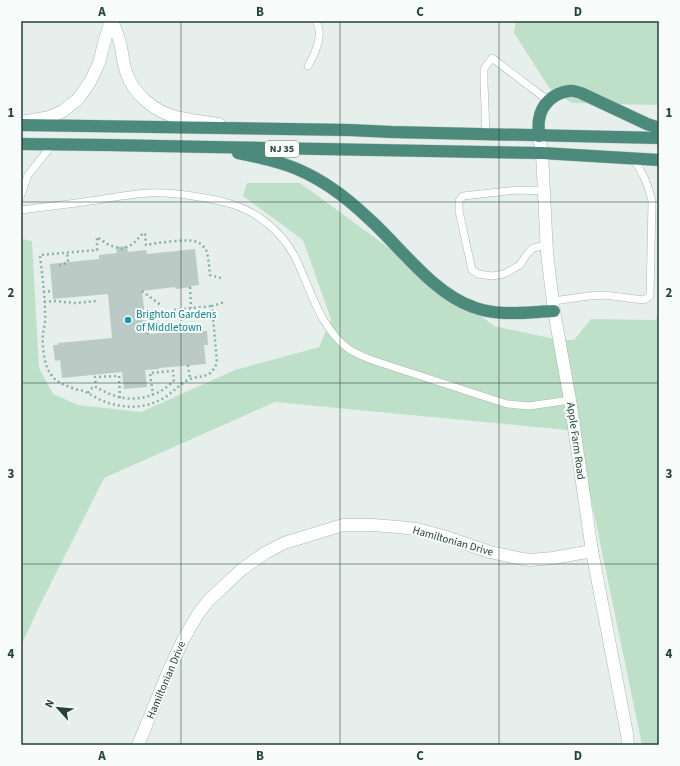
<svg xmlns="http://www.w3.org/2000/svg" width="680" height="766" viewBox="0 0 680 766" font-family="'Source Sans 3',sans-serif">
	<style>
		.green { fill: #bfe0c8 }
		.building { fill: #bbcac4 }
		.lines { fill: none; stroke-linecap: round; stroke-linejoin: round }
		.service-casing { stroke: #a8b8b2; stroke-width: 8 }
		.minor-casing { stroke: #a8b8b2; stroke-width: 13 }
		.trunk-casing { stroke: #c2cac8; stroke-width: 13 }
		.path { stroke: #86b3a5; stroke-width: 2.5; stroke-dasharray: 2 3; stroke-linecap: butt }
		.service { stroke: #fff; stroke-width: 7 }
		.minor { stroke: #fff; stroke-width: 12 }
		.trunk { stroke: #4c8a7c; stroke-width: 12 }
		.grid { fill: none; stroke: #24423a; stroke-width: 1; stroke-opacity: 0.55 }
		.culture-dot { fill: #0f9aa8; stroke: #f7fbf9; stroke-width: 1.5 }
		.labels { text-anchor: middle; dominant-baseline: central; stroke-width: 4; stroke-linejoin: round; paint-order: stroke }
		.shield { fill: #f7fbf9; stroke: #637a73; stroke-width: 1 }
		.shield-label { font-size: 10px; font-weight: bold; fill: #24423a }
		.culture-label { font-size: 11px; fill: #0d838f; stroke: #f7fbf9; text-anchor: start }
		.street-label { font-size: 11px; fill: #24423a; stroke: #f7fbf9 }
		.neatline { fill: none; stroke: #24423a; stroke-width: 1.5 }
		.grid-label { font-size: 13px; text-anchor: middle; font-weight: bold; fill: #24423a }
	</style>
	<rect width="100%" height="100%" fill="#e6efeb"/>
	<g class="green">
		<polygon points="516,21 659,21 659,105 572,103 550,89 514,33"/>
		<polygon points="247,183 300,183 456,297 494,326 559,340 574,340 591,319 656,320 659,303 659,745 642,745 577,431 275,402 104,478 38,609 21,646 21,239 32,241 39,368 53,394 78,405 141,412 235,370 319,347 331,319 303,240 243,196"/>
	</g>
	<polygon class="building" points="127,246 128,252 146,250 147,254 195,249 199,285 191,286 191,287 176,289 175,287 142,291 147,334 189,330 189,331 203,329 203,331 207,331 208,345 204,345 206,364 159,368 159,369 145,370 147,387 124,389 122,372 62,378 60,360 55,361 53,345 58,345 58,343 112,338 108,294 53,299 50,264 99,259 99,255 117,253 116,247"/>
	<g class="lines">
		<defs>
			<g id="service">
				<path d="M308,66c7,-12 16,-32 8,-45"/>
				<polyline points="486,134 484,83 484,69 492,58 542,96 550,99"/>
				<polyline points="544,191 516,190 463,196 459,201 459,211 472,270 478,274 492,276 504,274 520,265 527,254 533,248 546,245"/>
				<polyline points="21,195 28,175 53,144"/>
				<path d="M21,210c21,-3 42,-5 63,-8 22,-3 44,-8 66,-9 14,-1 29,1 43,3 13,2 26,4 38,8 27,8 51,28 64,53 16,32 24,71 55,93 9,5 19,9 28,12l129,42 22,2 41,-6"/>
				<path d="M553,301l36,-5 15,-1 40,5 6,-4 2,-94c-4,-19 -9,-28 -19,-44"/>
			</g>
			<g id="minor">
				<path d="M112,21c4,9 7,17 9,26 2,10 2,18 6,27 7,21 29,38 49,43 14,3 29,5 43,7"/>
				<polyline points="21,122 50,117 63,111 78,99 90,82 99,63 105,39 111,21"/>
				<polyline points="539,136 542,153 547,253 554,311 570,400 592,551 627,734 628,745"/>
				<polyline points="138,745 169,670 183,640 198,614 209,600 223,587 241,570 265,553 284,543 343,525 373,525 398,527 417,529 443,536 490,552 523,559 530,560 553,558 592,551"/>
			</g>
			<g id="trunk">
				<polyline points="21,125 349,130 392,132 659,138"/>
				<path d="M539,136c0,-6 -1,-11 0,-16 2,-16 15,-27 30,-29 4,-1 8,1 12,2l66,31 12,4"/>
				<polyline points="21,144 107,145 210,147 542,153 659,160"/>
				<path d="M238,153c20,4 40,8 59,16 26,11 50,29 70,48 32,28 65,76 106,90 26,10 55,5 81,4"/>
			</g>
		</defs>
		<use href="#service" class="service-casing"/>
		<use href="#minor" class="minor-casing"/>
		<use href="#trunk" class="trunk-casing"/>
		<g class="path">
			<polyline points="59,265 67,263 68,261 67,253"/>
			<path d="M221,278l-11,-3c-1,-8 -1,-17 -4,-25 -2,-3 -5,-7 -9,-8 -9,-4 -40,1 -51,3l-1,-11 -2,-1 -10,11 -11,5 -13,-4 -12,-8v13l-57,5c2,20 5,39 5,58 1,7 -1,14 -2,21 -1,10 1,31 7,39 6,10 15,12 25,16 3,1 6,1 9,2 6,3 12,7 19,10 20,8 42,8 61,-3 8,-5 14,-12 22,-17 13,-8 24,1 31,-19l-5,-56 13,-4"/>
			<polyline points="190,287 191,308"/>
			<polyline points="142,291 162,306"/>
			<polyline points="43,292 53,291"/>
			<polyline points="44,302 54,301 75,303 96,301"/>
			<polyline points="174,310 212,306"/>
			<polyline points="144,313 161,311"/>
			<polyline points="147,334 163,316"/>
			<polyline points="188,365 190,379"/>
			<polyline points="88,393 92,388 96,387"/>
			<path d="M120,398l-1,-22 -24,1 1,10c7,4 15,8 23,10 19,5 43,-2 55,-17l-1,-9 -23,2 3,22"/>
		</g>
		<use href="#service" class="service"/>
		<use href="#minor" class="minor"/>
		<use href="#trunk" class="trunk"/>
	</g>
	<path class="grid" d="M181,21v724M340,21v724M499,21v724M21,202h638M21,383h638M21,564h638"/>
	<circle class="culture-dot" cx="128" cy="320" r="4"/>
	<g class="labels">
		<rect class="shield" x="265" y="141" width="34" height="16" rx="3"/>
		<g class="shield-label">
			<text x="282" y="149">NJ 35</text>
		</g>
		<g class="culture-label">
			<text x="136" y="314">Brighton Gardens<tspan x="136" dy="13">of Middletown</tspan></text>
		</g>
		<g class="street-label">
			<text transform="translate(576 441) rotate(82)">Apple Farm Road</text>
			<text transform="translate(453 541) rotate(16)">Hamiltonian Drive</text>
			<text transform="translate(166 680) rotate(-67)">Hamiltonian Drive</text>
		</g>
	</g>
	<rect width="680" height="766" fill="none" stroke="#f7fbf9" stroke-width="44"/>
	<g transform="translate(58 708) rotate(297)" stroke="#f7fbf9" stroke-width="3" paint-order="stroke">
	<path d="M0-3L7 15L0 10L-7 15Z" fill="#24423a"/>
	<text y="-6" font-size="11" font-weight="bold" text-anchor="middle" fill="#24423a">N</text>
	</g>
	<rect x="22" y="22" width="636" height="722" class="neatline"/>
	<g class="grid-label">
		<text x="102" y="16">A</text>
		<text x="260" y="16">B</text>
		<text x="420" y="16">C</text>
		<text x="578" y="16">D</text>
		<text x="11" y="117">1</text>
		<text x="669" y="117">1</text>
		<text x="11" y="297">2</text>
		<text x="669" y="297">2</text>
		<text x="11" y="478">3</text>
		<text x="669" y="478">3</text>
		<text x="11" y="658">4</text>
		<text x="669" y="658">4</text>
		<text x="102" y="760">A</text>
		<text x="260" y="760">B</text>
		<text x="420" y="760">C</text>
		<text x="578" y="760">D</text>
	</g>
</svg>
